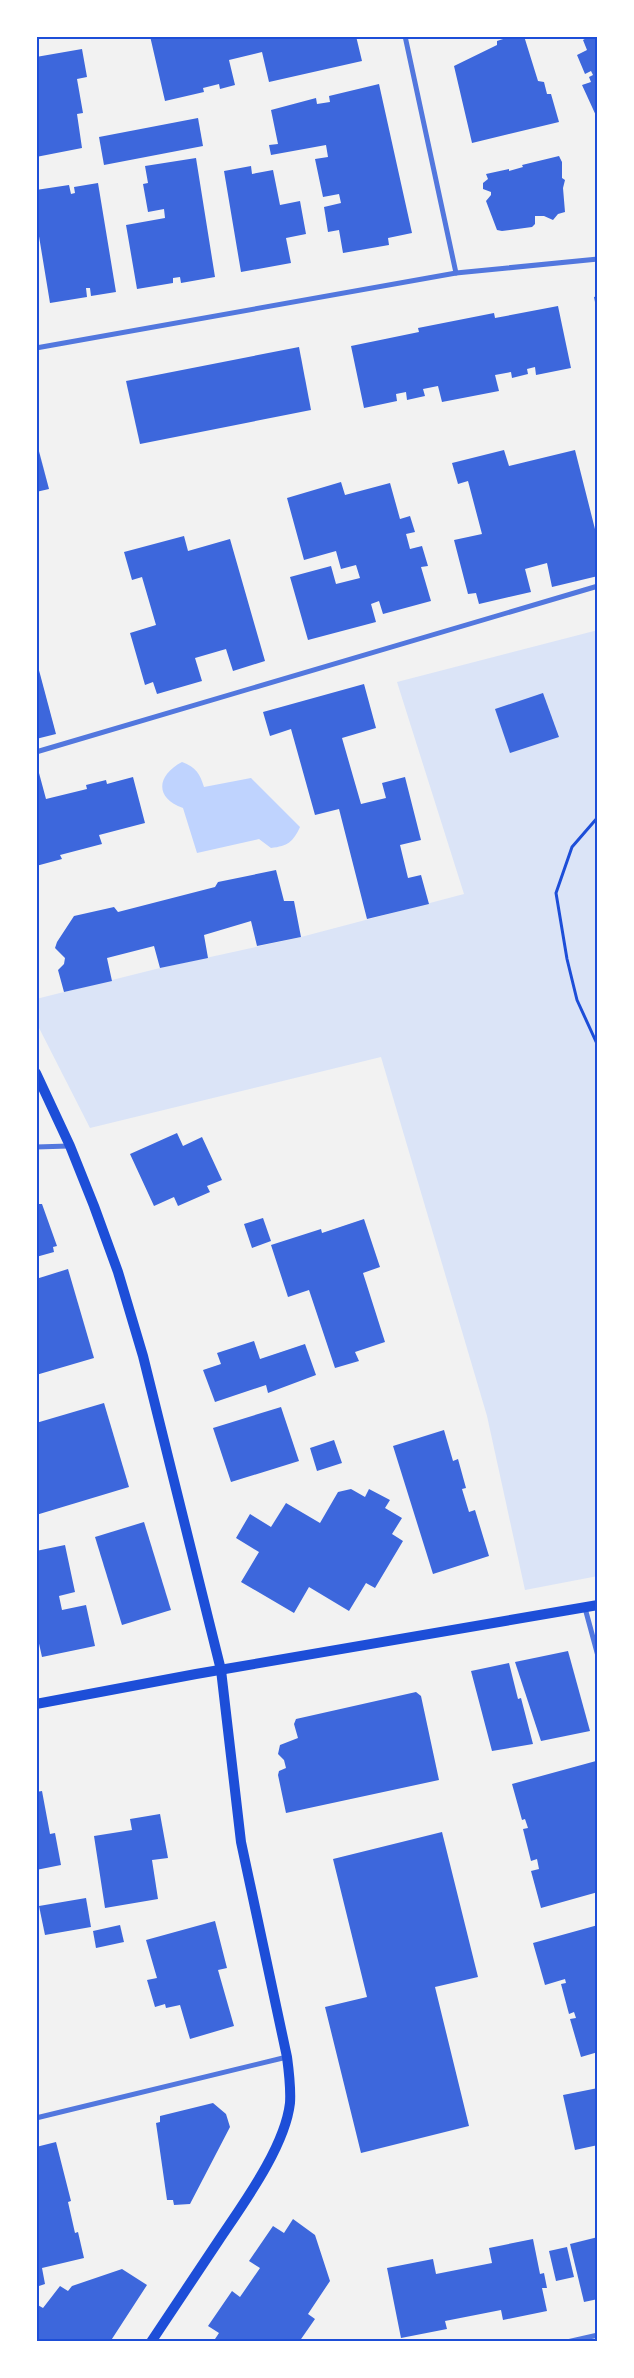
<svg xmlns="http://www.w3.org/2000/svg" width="634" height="2378" viewBox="0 0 634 2378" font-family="Helvetica,sans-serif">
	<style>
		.green { fill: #dbe4f7 }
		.water { fill: #bfd3fe }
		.building { fill: #3d67dc }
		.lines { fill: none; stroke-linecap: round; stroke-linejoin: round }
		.path { stroke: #1d4ed8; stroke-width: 3 }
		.minor { stroke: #5277de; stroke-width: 5 }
		.secondary { stroke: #1d4ed8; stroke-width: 10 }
		.neatline { fill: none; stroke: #1d4ed8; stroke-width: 2 }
	</style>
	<rect width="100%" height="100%" fill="#f2f2f2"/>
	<polygon class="green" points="598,630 598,1576 525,1590 487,1416 381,1057 90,1128 36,1022 36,999 160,968 301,937 464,894 397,682"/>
	<path class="water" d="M182,762c14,5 18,12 22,25l47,-9 49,49c-7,15 -12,19 -29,21l-12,-9 -62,14 -14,-45c-29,-10 -26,-33 -1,-46z"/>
	<g class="building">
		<polygon points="150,36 225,36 226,39 240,36 356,36 362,61 269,82 262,52 229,60 235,85 220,89 219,84 203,88 204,92 165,101"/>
		<polygon points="512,36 524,36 538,81 544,82 547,94 551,94 559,122 472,143 454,66 497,45 497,41"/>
		<polygon points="590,36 598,36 598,120 582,85 591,82 589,77 593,75 591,71 585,74 577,55 587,50 583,40"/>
		<polygon points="82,49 87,77 77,79 83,113 77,114 82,148 36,157 36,57"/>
		<polygon points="379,84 412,233 388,238 389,245 343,253 339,230 328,232 324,207 341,203 339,194 323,197 315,159 328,157 326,145 271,155 269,145 278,144 271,110 316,98 317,104 330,102 329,96"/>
		<polygon points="198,118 203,146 104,165 99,137"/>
		<polygon points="559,156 562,162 562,178 565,180 563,188 565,212 558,214 553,220 544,216 535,216 535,224 532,227 502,231 497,230 486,201 491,195 491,192 483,189 483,183 488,179 486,174 509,169 509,171 523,167 522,165"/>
		<polygon points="196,158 215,277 181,283 180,277 173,278 173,283 137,289 126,225 165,218 164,209 148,212 143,184 148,183 145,166"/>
		<polygon points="251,166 252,174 273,170 280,205 300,201 306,234 286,238 291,263 241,272 224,171"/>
		<polygon points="98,183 116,292 91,296 90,288 86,288 87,297 50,303 36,218 36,190 69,185 71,194 75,193 74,187"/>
		<polygon points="598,296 598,312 597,312 594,297"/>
		<polygon points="558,306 571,368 536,375 535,367 527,369 528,374 512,378 511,372 495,375 499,391 442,402 438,386 423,389 425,396 407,400 406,392 396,394 397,401 364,408 351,346 419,332 418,328 494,313 495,318"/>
		<polygon points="299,347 311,410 140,444 126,381"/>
		<polygon points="36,440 49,489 36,492"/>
		<polygon points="504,450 509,466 575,450 598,541 598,576 552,587 547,563 525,569 531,592 479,604 476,593 468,594 454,540 482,534 468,481 458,484 452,463"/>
		<polygon points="341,482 345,495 390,483 400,519 410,516 415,532 406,534 410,549 422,546 428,566 421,567 431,601 383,614 379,601 371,604 376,622 308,640 290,577 331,566 336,584 360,578 356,565 341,569 336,551 304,560 287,498"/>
		<polygon points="184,536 188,551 230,539 265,661 233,671 226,649 195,658 202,681 157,694 153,682 145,685 130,633 156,625 142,577 132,580 124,552"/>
		<polygon points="36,659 56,734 36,739"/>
		<polygon points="364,684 376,728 342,738 361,804 386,798 382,783 405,777 421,840 400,845 408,878 421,875 429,904 367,919 339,809 315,815 291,729 270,736 263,712"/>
		<polygon points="543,693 559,737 510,753 495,709"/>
		<polygon points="39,773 46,799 87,789 86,785 106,780 107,784 133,777 145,823 99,835 102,844 60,855 62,859 36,866 36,774"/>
		<polygon points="276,870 284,901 294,901 301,937 257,946 251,921 204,935 208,958 160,968 154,946 107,958 112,981 64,992 58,970 64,964 65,958 55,948 57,942 74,916 114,907 118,912 215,887 218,882"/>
		<polygon points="177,1133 183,1146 202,1137 222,1180 207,1186 210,1192 178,1206 174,1197 154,1206 130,1154"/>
		<polygon points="36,1204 42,1204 57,1246 53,1247 54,1252 36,1257"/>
		<polygon points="263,1218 271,1241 252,1248 244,1224"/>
		<polygon points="364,1219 380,1267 363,1273 385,1342 355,1352 359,1361 335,1368 309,1290 288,1297 271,1245 321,1229 322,1233"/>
		<polygon points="68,1269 94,1358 36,1375 36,1279"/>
		<polygon points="254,1341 260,1359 305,1344 316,1375 268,1393 266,1385 215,1402 203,1370 221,1364 217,1353"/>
		<polygon points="104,1403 129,1487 36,1515 36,1423"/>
		<polygon points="281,1407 299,1461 231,1482 213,1428"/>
		<polygon points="444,1430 453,1461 458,1459 466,1488 462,1489 469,1512 475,1510 489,1556 433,1574 393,1446"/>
		<polygon points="334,1440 342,1463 317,1471 310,1448"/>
		<polygon points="351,1489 365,1497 369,1489 390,1500 385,1508 402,1518 392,1534 403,1541 375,1588 366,1583 349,1611 309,1587 294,1613 241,1582 259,1552 236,1538 250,1514 271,1527 286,1503 320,1523 338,1492"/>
		<polygon points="144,1522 171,1610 122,1625 95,1537"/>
		<polygon points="65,1545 75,1592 59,1596 62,1610 86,1605 95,1646 42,1657 36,1630 36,1551"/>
		<polygon points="568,1651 590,1731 541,1741 515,1662"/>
		<polygon points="509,1663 518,1699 521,1698 533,1744 492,1751 471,1671"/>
		<polygon points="416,1692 421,1696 439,1780 286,1813 278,1775 279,1771 286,1768 284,1760 278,1754 280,1745 298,1738 294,1724 296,1719"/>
		<polygon points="596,1761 598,1892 541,1908 531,1871 539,1869 537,1859 531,1861 523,1829 528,1828 525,1819 522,1820 512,1784"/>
		<polygon points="42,1791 50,1834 55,1833 61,1865 36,1870 36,1792"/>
		<polygon points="160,1814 168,1858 152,1860 158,1899 105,1908 94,1836 132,1830 130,1819"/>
		<polygon points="442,1832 478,1977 435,1987 469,2126 361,2153 325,2007 367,1997 333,1859"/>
		<polygon points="86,1898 91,1927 45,1935 39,1906"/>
		<polygon points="215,1921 227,1968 218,1970 234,2026 190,2039 180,2005 166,2008 165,2004 155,2007 147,1980 157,1978 146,1940"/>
		<polygon points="120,1925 124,1942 96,1948 93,1931"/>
		<polygon points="598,1925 598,2052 581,2057 570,2019 576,2018 574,2012 569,2014 561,1984 566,1983 565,1979 545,1985 533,1943"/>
		<polygon points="598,2088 598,2145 575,2150 563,2095"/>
		<polygon points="213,2103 226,2114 230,2127 190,2204 174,2205 173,2200 167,2200 156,2123 160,2122 160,2116"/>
		<polygon points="56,2142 71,2201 68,2202 75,2233 78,2232 84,2258 42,2268 45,2284 36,2287 36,2147"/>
		<polygon points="293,2219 315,2235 330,2281 308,2314 315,2319 299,2342 219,2342 215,2339 219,2333 208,2326 232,2291 240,2297 260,2268 249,2261 273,2226 284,2233"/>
		<polygon points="598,2237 598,2299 584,2302 570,2244"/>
		<polygon points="533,2239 540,2274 544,2273 547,2288 542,2288 547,2311 503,2320 501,2310 445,2321 447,2329 401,2338 387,2268 433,2259 436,2274 492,2263 489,2248"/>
		<polygon points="567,2247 574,2277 556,2281 549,2251"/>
		<polygon points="122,2269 147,2285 110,2342 36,2340 36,2304 43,2308 60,2286 68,2291 72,2286"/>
	</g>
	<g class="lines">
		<polyline class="path" points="598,817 572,847 556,893 567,959 577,1000 598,1046"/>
		<g class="minor">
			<polyline points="405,36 456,273"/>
			<polyline points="36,348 456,273 598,259"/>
			<polyline points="36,752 598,586"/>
			<polyline points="36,1147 69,1146"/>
			<polyline points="585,1608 598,1656"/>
			<polyline points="36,2118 287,2057"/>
			<polyline points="567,2342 598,2335"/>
		</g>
		<g class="secondary">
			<path d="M36,1073l34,73 24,60 24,66 25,84 78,314 20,172 46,215c2,15 4,31 3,46 -5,44 -47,101 -71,137 -23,34 -45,68 -68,102"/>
			<polyline points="36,1704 196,1674 598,1605"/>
		</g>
	</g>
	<rect width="634" height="2378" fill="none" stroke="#ffffff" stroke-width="75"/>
	<rect x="38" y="38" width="558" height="2302" class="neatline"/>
</svg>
